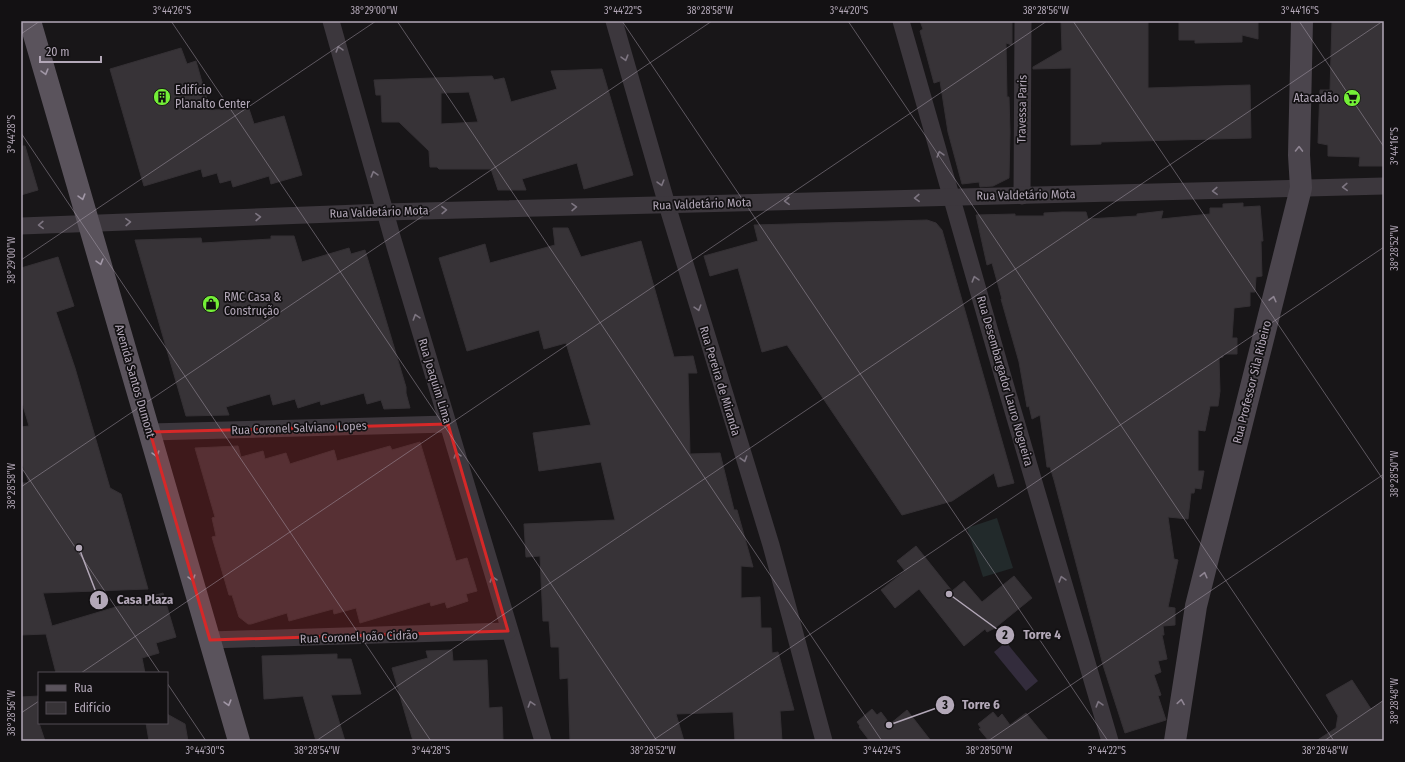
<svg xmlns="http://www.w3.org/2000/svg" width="1405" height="762" viewBox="0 0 1405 762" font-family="'Fira Sans Condensed',sans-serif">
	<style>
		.green { fill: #222a2b }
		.water { fill: #332c3c }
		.building { fill: #373337; stroke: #343034; fill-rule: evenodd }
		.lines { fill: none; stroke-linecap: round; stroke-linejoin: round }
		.street { stroke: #3c373d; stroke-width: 17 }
		.secondary { stroke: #4b454d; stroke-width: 22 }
		.primary { stroke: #5a535c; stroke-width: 22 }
		.oneway { stroke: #7d7581 }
		.oneway2 { stroke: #a197a6 }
		.oneway3 { stroke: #8f8593 }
		.marked { fill: #d62828; fill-opacity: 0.2; stroke: #d62828; stroke-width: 3; stroke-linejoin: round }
		.ticks { fill: none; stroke: #b3a8b8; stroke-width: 1; stroke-opacity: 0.45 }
		.labels { text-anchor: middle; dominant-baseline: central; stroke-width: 3.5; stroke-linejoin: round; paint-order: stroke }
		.poi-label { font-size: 12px; fill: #b3a8b8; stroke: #131113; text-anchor: start }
		.street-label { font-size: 12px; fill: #b3a8b8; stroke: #131113 }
		.leader { fill: none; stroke: #b3a8b8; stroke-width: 1.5 }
		.callout-dot { fill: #b3a8b8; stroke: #131113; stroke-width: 1.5 }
		.mark-label { font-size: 12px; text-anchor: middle; font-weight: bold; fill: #111 }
		.callout-label { font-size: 13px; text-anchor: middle; font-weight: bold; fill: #b3a8b8; stroke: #131113; stroke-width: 3.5; stroke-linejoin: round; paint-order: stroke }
		.neatline { fill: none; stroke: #b3a8b8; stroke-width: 1.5 }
		.ticks-label { font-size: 10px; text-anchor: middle; fill: #b3a8b8 }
	</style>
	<rect width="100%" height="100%" fill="#181618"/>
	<polygon class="green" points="997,518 1013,568 983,577 967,528"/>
	<polygon class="water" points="1006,642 1038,681 1026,691 994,652"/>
	<g class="building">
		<polygon points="920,21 1012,21 1012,45 1006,43 1007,97 1009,97 1010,132 1009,178 993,186 980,187 979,182 962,184 948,132 940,81 934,83 920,31 923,29"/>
		<polygon points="1061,21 1148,21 1148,88 1250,85 1251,138 1101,142 1101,144 1071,145 1071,68 1033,69 1033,67 1062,50"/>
		<polygon points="1179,21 1258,21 1258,39 1242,35 1242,42 1195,43 1195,40 1179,40"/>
		<polygon points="1332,21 1384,21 1384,166 1359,166 1360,157 1328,156 1328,145 1318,143 1320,90 1330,90"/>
		<polygon points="181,48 187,64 196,61 210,110 249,109 254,124 284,116 302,175 271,184 269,176 233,187 231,180 220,183 217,173 203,177 201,169 144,186 110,69"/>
		<path d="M602,69l31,106 -49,14 -7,-26 -55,16 4,11h-28l-7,-21h-52l-2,-2h-7l-1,-16 -30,-29h-17l-1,-27h-5l-2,-15 118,-4 2,4 10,-2 7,24 46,-13 -6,-18zM469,92l9,30 -37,2v-31z"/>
		<polygon points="21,146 25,146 38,190 21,195"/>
		<polygon points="1243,203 1243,207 1260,206 1263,241 1261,241 1262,276 1256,277 1255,292 1250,292 1250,306 1234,308 1232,338 1237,338 1237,354 1223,354 1223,357 1219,358 1220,391 1218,406 1210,406 1205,431 1198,430 1198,471 1204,471 1201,489 1195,488 1194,493 1191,493 1188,519 1168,517 1174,559 1178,560 1168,607 1175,608 1175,625 1163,626 1164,635 1162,635 1167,659 1158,661 1161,672 1154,675 1161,695 1158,696 1166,720 1125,733 1103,665 1054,480 1050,467 1047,467 1040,415 1032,419 1029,406 1027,407 1019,362 1001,299 1002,299 992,263 987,265 976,215 1015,214 1015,216 1044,216 1044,213 1062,212 1086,212 1088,219 1137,216 1137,214 1163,211 1161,219 1210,214 1210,208 1223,208 1223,204"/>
		<polygon points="927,220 936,223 942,230 1014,483 998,487 994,473 952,501 902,515 787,345 762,352 738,268 710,276 704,256 758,241 754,225"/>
		<polygon points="553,228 568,228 581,257 641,241 674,357 693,356 697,373 688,373 690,454 720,453 734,510 737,510 753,567 741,566 741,598 760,597 761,628 771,628 772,653 778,652 794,710 780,711 782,741 735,741 733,712 676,714 684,741 570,741 568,678 560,679 559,647 551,647 549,621 543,621 540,556 526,557 524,524 615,520 601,462 539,471 533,433 591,425 566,343 544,349 539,330 467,351 439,258 485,244 490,263 555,245"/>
		<polygon points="271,236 294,236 302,262 349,248 351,254 365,250 406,387 406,393 410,408 384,409 381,400 367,404 364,393 321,405 320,401 298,408 295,399 273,405 270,394 226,407 229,415 186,416 135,240 201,238 202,243 271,239"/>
		<polygon points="58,257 74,306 56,312 75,368 110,488 121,494 148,589 43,593 52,626 163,593 176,637 156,643 159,653 142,658 145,673 56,673 46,634 21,635 21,483 29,483 21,461 21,427 29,426 21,399 21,268"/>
		<polygon points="420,442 456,561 467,558 477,591 466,594 468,601 447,608 445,602 431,606 430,602 360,623 356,608 334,614 333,609 289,621 287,613 251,624 248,624 239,617 232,595 229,595 212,537 216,536 212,518 215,517 195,448 238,446 241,457 263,451 265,459 286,453 290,464 334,450 337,461 390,446 392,450"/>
		<polygon points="916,546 952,591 964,581 982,602 1014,576 1032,598 995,628 987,632 985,629 964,646 919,589 895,608 881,590 905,571 897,561"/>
		<polygon points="452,650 453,661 487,660 489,708 502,707 503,741 413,741 392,668 428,658 426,651"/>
		<polygon points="337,654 337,659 351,659 361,694 331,695 345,741 316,741 303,696 264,699 262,656"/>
		<polygon points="1352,680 1371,709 1384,701 1384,741 1316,741 1336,728 1338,716 1326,695"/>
		<polygon points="39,696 39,723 45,741 21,741 21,697"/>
		<polygon points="872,709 877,715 881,712 890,724 907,710 931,741 868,741 869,740 859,727 860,726 857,722"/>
		<polygon points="993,712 998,718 1002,714 1010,725 1026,713 1049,741 989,741 979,729 981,728 978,724"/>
		<polygon points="167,714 185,724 188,741 149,741 146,723 167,723"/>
	</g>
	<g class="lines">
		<g class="street">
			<polyline points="331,21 393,240 543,741"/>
			<polyline points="614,21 667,205 771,545 824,741"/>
			<polyline points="901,21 1003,377 1110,741"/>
			<polyline points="1022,196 1023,21"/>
			<polyline points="21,226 385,212 1384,186"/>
			<polyline points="150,432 448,424"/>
			<polyline points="210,640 508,631"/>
		</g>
		<polyline class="secondary" points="1175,741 1196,606 1301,188 1299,155 1302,21"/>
		<polyline class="primary" points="30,21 239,741"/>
	</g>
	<defs><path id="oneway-chevron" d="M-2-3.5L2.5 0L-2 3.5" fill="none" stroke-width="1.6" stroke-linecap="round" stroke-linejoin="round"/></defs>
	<g class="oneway">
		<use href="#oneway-chevron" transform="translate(339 49) rotate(-106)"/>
		<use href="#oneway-chevron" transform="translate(625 58) rotate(74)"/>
		<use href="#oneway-chevron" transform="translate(940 154) rotate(-106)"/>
		<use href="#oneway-chevron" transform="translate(374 174) rotate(-106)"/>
		<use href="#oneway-chevron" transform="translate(661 183) rotate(74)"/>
		<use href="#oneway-chevron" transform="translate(1345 187) rotate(178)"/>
		<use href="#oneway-chevron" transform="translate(1215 191) rotate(178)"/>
		<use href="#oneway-chevron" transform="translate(917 198) rotate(178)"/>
		<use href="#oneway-chevron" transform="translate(787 201) rotate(178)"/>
		<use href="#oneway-chevron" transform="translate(574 207) rotate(-1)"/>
		<use href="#oneway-chevron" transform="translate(444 210) rotate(-1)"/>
		<use href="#oneway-chevron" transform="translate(258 217) rotate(-2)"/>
		<use href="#oneway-chevron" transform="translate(128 222) rotate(-2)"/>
		<use href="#oneway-chevron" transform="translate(41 225) rotate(178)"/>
		<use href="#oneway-chevron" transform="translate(975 279) rotate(-106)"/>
		<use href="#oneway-chevron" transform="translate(698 308) rotate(73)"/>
		<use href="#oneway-chevron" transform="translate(416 317) rotate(-107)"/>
		<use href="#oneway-chevron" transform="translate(457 455) rotate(-106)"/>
		<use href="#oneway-chevron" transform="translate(744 459) rotate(73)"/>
		<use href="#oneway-chevron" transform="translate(493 579) rotate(-106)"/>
		<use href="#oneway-chevron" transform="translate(1062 579) rotate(-106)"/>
		<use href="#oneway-chevron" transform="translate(531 704) rotate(-107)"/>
		<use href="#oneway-chevron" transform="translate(1099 704) rotate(-106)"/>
	</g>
	<g class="oneway2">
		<use href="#oneway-chevron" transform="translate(45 72) rotate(74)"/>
		<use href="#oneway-chevron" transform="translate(82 197) rotate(74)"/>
		<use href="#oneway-chevron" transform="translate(100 262) rotate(74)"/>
		<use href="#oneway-chevron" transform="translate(156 454) rotate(74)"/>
		<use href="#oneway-chevron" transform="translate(192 578) rotate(74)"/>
		<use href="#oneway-chevron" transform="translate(228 703) rotate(74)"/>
	</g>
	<g class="oneway3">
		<use href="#oneway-chevron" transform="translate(1299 149) rotate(-89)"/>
		<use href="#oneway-chevron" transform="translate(1273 299) rotate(-76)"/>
		<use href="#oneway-chevron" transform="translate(1204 575) rotate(-76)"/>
		<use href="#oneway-chevron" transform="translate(1181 702) rotate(-81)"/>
	</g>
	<path class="marked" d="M448,424l60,207 -298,9 -60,-208z"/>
	<path class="ticks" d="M171,21l486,720M397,21l485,720M622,21l486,720M848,21l486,720M1073,21l311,460M1299,21l85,126M21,34l19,-13M21,133l410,608M21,260l355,-239M21,467l139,206M21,487l691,-466M81,673l966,-652M167,683l39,58M21,713l18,-12M316,741l1067,-720M652,741l732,-494M988,741l396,-267M1324,741l60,-41"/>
	<defs>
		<symbol id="building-disc" viewBox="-11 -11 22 22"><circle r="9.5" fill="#74ef37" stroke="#131113"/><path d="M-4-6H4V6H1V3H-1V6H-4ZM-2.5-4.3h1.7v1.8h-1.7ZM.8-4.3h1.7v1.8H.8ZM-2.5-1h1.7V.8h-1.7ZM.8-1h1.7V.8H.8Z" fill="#111"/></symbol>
		<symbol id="supermarket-disc" viewBox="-11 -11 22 22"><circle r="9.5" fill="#74ef37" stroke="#131113"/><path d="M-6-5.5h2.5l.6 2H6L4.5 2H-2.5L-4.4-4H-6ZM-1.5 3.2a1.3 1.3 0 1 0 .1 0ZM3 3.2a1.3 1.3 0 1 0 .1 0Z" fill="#111"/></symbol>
		<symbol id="shop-disc" viewBox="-11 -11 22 22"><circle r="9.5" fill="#74ef37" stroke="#131113"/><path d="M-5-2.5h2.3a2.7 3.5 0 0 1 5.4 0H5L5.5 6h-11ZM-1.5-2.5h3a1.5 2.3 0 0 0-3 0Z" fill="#111"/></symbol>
	</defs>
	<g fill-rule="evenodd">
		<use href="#building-disc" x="152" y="87" width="20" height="20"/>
		<use href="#supermarket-disc" x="1342" y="88" width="20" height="20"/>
		<use href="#shop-disc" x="201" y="294" width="20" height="20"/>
	</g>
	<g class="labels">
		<g class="poi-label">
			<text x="175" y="90">Edifício<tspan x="175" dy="14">Planalto Center</tspan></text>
			<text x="1339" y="98" text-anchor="end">Atacadão</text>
			<text x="224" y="297">RMC Casa &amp;<tspan x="224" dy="14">Construção</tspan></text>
		</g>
		<g class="street-label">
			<text transform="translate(1022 109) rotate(-89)">Travessa Paris</text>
			<text transform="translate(1026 195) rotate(-1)">Rua Valdetário Mota</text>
			<text transform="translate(702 204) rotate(-2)">Rua Valdetário Mota</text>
			<text transform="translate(379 212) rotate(-2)">Rua Valdetário Mota</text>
			<text transform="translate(135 381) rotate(74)">Avenida Santos Dumont</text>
			<text transform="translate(435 381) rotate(73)">Rua Joaquim Lima</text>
			<text transform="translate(720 381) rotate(73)">Rua Pereira de Miranda</text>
			<text transform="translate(1005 381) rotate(74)">Rua Desembargador Lauro Nogueira</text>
			<text transform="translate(1252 382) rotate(-76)">Rua Professor Sila Ribeiro</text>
			<text transform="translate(299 428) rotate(-2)">Rua Coronel Salviano Lopes</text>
			<text transform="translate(359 637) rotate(-2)">Rua Coronel João Cidrão</text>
		</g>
	</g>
	<path class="leader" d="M79 548L99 600M949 594L1005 635M889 725L945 705"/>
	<g class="callout-dot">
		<circle cx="79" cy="548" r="4"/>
		<circle cx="949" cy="594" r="4"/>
		<circle cx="889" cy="725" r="4"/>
		<circle cx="99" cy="600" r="10"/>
		<circle cx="1005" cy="635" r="10"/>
		<circle cx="945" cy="705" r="10"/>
	</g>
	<g class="mark-label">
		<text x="99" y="604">1</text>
		<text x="1005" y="639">2</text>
		<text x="945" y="709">3</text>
	</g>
	<g class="callout-label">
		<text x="145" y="604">Casa Plaza</text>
		<text x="1042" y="639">Torre 4</text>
		<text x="981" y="709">Torre 6</text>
	</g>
	<rect width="1405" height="762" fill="none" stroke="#131113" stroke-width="44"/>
	<rect x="38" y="672" width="130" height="52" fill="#131113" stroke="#534d55"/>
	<rect x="46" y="685" width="20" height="6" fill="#5a535c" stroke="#534d55"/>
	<text x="74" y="692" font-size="12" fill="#b3a8b8">Rua</text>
	<rect x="46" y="702" width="20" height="12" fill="#373337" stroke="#534d55"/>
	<text x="74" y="712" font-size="12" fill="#b3a8b8">Edifício</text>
	<path d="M40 56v6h61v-6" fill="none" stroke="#b3a8b8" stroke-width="2"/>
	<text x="46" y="56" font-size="12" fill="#b3a8b8" stroke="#131113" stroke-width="3" paint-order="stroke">20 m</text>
	<rect x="22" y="22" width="1361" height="718" class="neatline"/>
	<g class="ticks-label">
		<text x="172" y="14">3°44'26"S</text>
		<text x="374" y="14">38°29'00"W</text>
		<text x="623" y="14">3°44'22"S</text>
		<text x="710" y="14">38°28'58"W</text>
		<text x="849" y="14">3°44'20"S</text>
		<text x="1046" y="14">38°28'56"W</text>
		<text x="1300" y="14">3°44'16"S</text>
		<text transform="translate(11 134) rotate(-90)" y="4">3°44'28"S</text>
		<text transform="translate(1394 146) rotate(-90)" y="4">3°44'16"S</text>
		<text transform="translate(1394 248) rotate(-90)" y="4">38°28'52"W</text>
		<text transform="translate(11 260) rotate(-90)" y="4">38°29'00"W</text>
		<text transform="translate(1394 474) rotate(-90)" y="4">38°28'50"W</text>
		<text transform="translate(11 486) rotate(-90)" y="4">38°28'58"W</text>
		<text transform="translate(1394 701) rotate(-90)" y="4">38°28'48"W</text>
		<text transform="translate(11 713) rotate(-90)" y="4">38°28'56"W</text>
		<text x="205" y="754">3°44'30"S</text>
		<text x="317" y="754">38°28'54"W</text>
		<text x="431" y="754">3°44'28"S</text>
		<text x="653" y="754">38°28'52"W</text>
		<text x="882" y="754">3°44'24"S</text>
		<text x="989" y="754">38°28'50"W</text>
		<text x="1107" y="754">3°44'22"S</text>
		<text x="1325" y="754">38°28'48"W</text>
	</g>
</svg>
